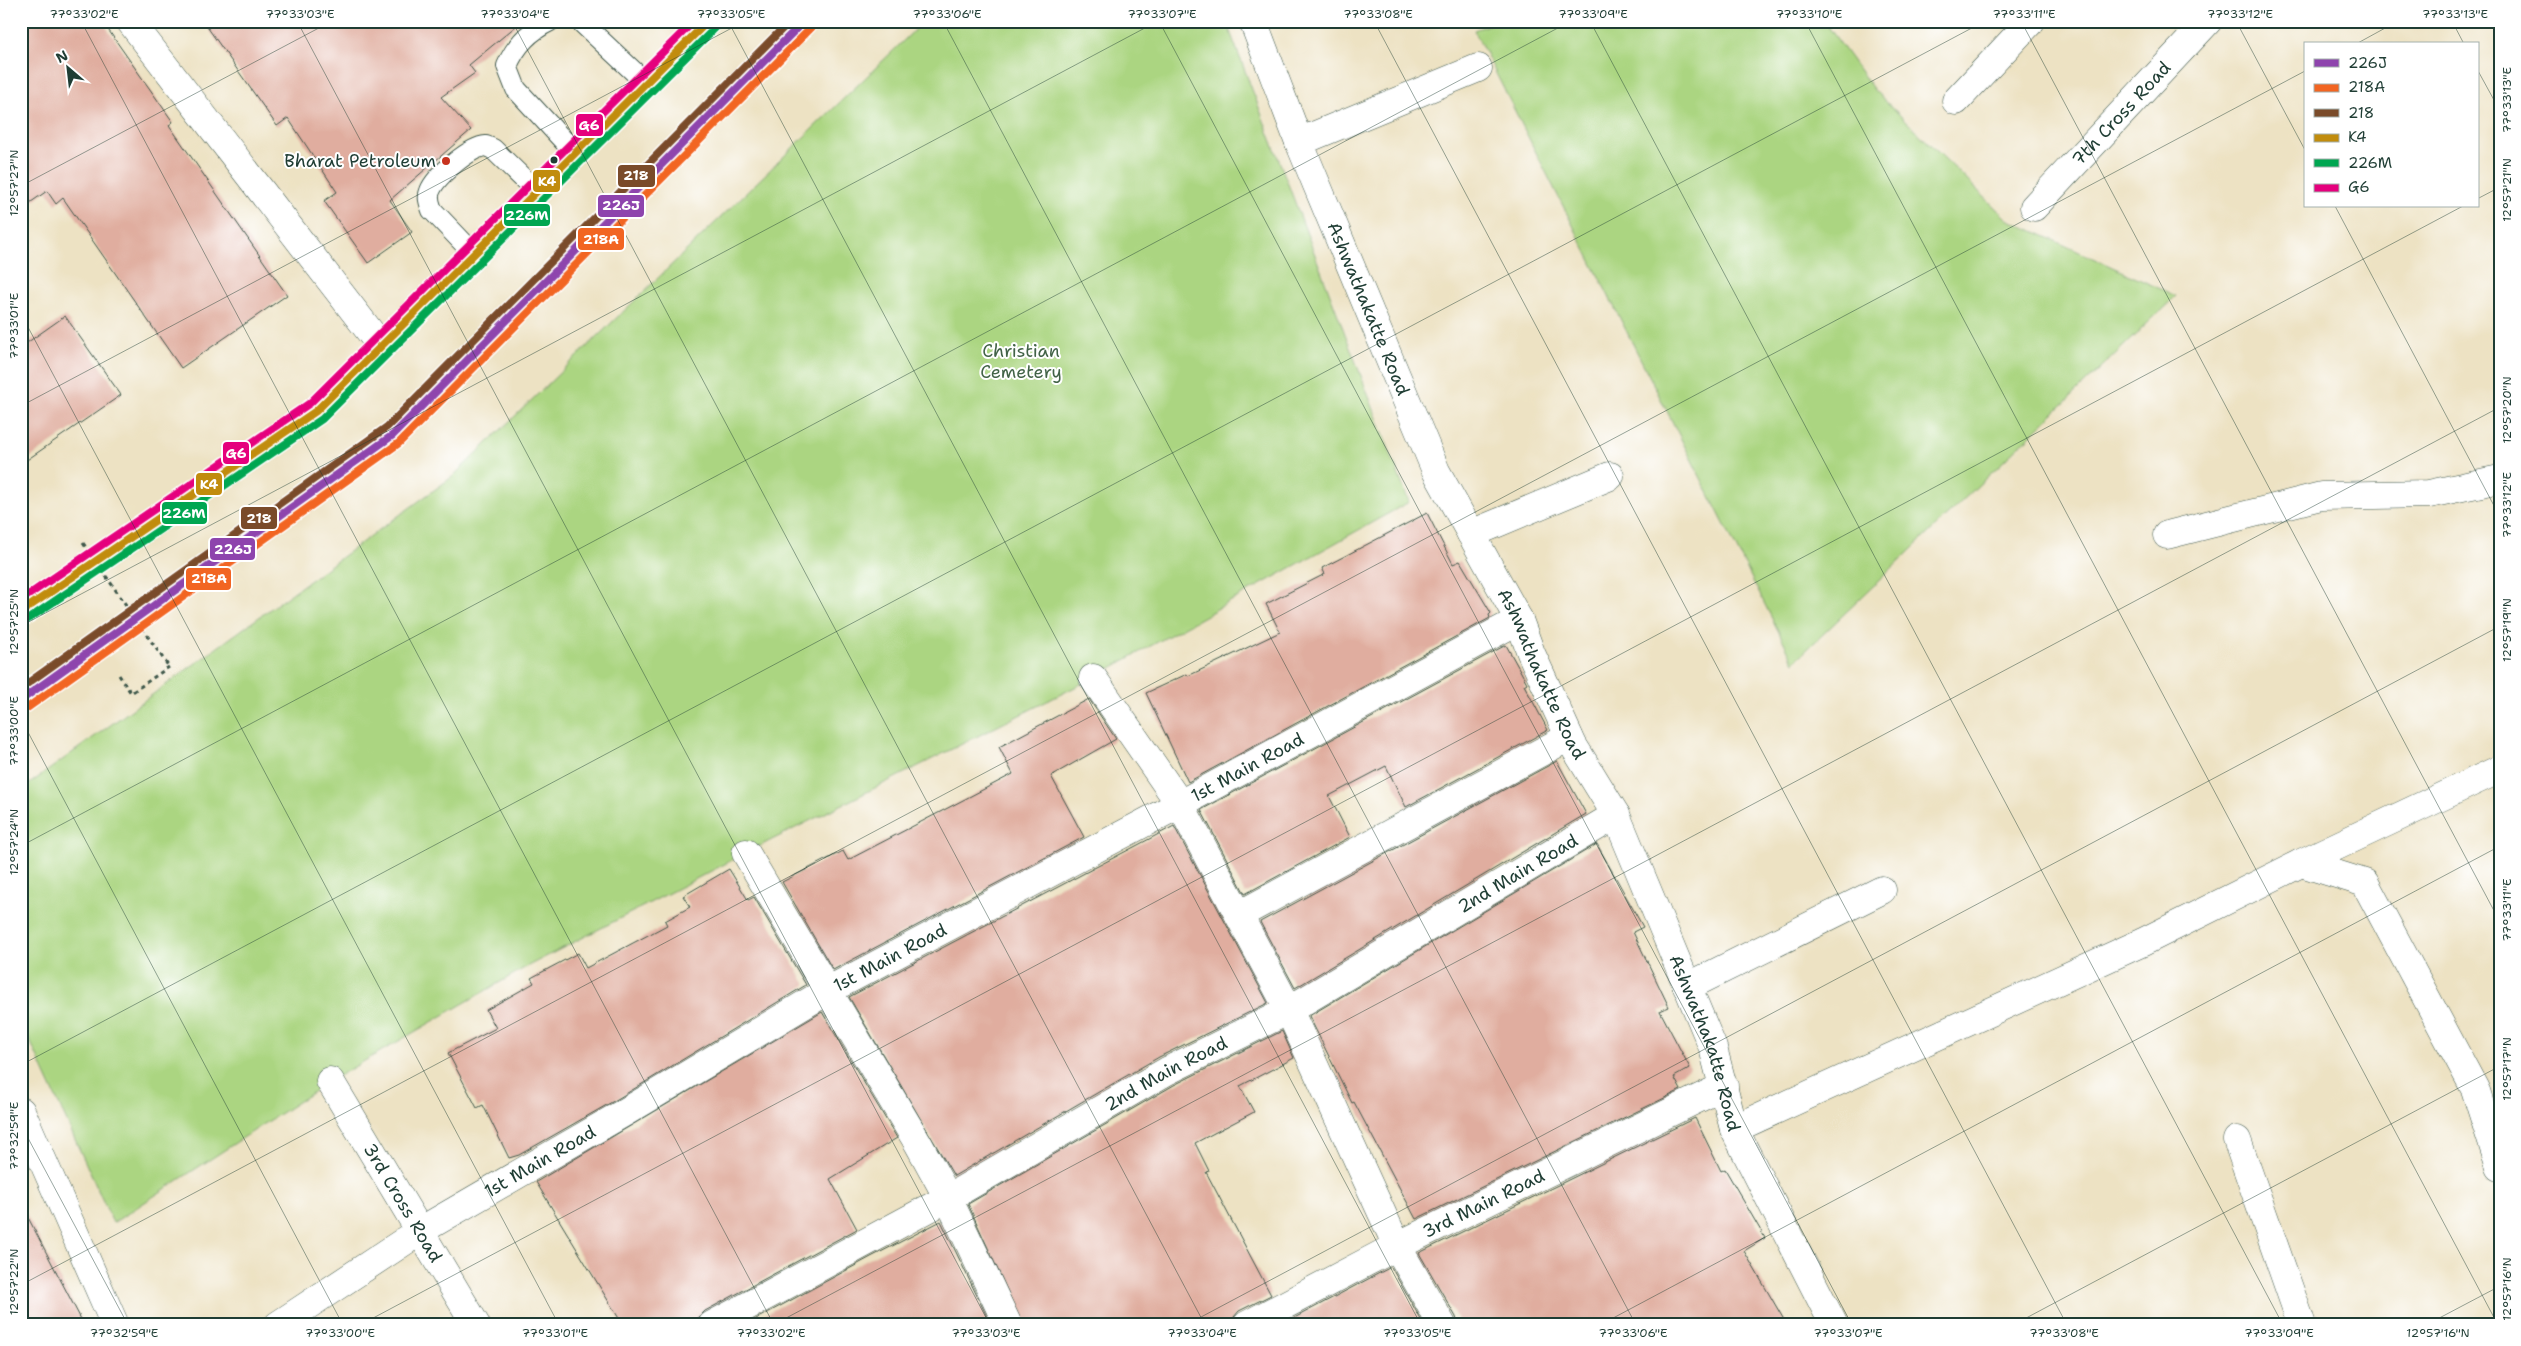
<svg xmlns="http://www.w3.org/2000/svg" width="2521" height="1346" viewBox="0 0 2521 1346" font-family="'Shantell Sans',sans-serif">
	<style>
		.green { fill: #abd581; stroke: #65895a }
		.building { fill: #e0ad9f }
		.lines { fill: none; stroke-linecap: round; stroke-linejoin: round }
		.service-casing { stroke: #3e5649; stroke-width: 22 }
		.minor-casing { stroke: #3e5649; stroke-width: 29 }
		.trunk-casing { stroke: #3e5649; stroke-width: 29 }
		.path { stroke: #3e5649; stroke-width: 3; stroke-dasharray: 4 4; stroke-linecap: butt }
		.service { stroke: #fff; stroke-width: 20 }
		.minor { stroke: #fff; stroke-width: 28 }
		.trunk { stroke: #fff; stroke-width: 28 }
		.path-bridge { stroke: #3e5649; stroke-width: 3; stroke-dasharray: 4 4; stroke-linecap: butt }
		.bus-1-casing { stroke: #fff; stroke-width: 11 }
		.bus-2-casing { stroke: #fff; stroke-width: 11 }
		.bus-3-casing { stroke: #fff; stroke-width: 11 }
		.bus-4-casing { stroke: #fff; stroke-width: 11 }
		.bus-5-casing { stroke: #fff; stroke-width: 11 }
		.bus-6-casing { stroke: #fff; stroke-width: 11 }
		.bus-1 { stroke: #8e44ad; stroke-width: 8 }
		.bus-2 { stroke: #f26522; stroke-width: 8 }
		.bus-3 { stroke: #7a4b2a; stroke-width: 8 }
		.bus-4 { stroke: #c18c0d; stroke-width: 8 }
		.bus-5 { stroke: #00a651; stroke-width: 8 }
		.bus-6 { stroke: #e5007d; stroke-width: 8 }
		.ticks { fill: none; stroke: #1f3d34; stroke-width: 1; stroke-opacity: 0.45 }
		.bus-dot { fill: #1f3d34; stroke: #fff; stroke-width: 2 }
		.poi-dot { fill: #c8321e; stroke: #fff; stroke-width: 2 }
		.labels { text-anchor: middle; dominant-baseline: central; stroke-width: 4; stroke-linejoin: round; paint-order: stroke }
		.street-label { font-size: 18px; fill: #1f3d34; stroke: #fff }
		.poi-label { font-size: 18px; fill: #1f3d34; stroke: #fff; text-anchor: end }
		.park-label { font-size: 18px; fill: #426347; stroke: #fff }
		.line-badge { stroke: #fff; stroke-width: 2 }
		.badge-label { font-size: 14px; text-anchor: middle; font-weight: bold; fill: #fff }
		.neatline { fill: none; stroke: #1f3d34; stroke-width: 2 }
		.ticks-label { font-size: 12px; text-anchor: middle; fill: #1f3d34 }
	</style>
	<rect width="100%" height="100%" fill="#fff"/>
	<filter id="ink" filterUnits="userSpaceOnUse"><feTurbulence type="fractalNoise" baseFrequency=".02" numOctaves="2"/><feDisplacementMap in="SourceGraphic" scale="10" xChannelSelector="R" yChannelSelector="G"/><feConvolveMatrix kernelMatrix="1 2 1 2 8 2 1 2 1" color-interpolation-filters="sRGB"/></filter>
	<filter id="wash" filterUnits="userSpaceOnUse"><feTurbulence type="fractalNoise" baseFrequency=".0096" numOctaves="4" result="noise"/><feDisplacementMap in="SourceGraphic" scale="20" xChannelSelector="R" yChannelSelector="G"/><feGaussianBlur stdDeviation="1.12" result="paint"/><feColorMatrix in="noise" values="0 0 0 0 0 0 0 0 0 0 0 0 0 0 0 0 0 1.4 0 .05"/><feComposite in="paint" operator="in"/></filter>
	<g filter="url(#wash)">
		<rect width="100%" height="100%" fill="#ede2c3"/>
		<g class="green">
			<polygon points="924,21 1226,21 1409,502 1093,678 746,853 528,966 330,1081 113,1223 21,1021 21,790 452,477"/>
			<polygon points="1499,21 1824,21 1874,90 2007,219 2176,296 1794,662 1474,30"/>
		</g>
		<g id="blocks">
			<g class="building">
				<polygon points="21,21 102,21 173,122 169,125 287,295 181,368 63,198 56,204 47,191 21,209"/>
				<polygon points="203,21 522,21 469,65 475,73 441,97 471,130 390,200 412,232 368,263 324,201 337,192 288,118 277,126"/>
				<polygon points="65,316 121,395 21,464 21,347"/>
				<polygon points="1427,513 1453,564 1460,561 1491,613 1489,615 1490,618 1188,782 1146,693 1187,674 1188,676 1280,632 1266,604 1325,574 1322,568"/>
				<polygon points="1506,645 1527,683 1524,685 1548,730 1406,807 1386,766 1329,796 1350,837 1245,894 1201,810"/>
				<polygon points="1089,699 1116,739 1051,776 1084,837 833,970 782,882 843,851 848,860 1013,774 999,747"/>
				<polygon points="1557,761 1586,814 1295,988 1260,922"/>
				<polygon points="1174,826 1268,1003 1159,1057 954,1176 849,997"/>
				<polygon points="1597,844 1643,927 1633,932 1669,1007 1660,1011 1690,1068 1674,1077 1681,1090 1416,1219 1354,1102 1352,1103 1309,1016"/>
				<polygon points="729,869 748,900 754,897 806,985 619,1098 519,1155 509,1158 483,1105 477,1108 448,1053 496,1028 486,1010 534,983 531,978 578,953 586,968 667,925 665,921 690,907 683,896"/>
				<polygon points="822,1012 897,1138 830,1179 857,1229 705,1311 699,1317 696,1325 623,1325 536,1182"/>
				<polygon points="1282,1031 1294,1058 1240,1086 1254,1112 1195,1143 1209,1171 1206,1172 1271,1295 1239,1311 1234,1317 1231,1325 1023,1325 968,1204 1174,1085"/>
				<polygon points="1695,1118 1721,1171 1725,1169 1765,1238 1744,1251 1787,1325 1458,1325 1456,1317 1419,1253"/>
				<polygon points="21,1204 84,1325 21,1325"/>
				<polygon points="941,1221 991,1325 745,1325 871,1257"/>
				<polygon points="1391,1267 1424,1325 1281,1325"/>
			</g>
		</g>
	</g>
	<g filter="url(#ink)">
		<use href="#blocks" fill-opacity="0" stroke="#3e5649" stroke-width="1"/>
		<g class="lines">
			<defs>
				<g id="service">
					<path d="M550,21c-21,10 -34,24 -43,45l9,23 59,64"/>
					<polyline points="580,21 646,83"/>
					<path d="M474,254l-42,-44c-2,-6 -5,-12 -2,-19 6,-15 40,-44 56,-45l7,3 44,43"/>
				</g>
				<g id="minor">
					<polyline points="130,21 381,346"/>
					<path id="s1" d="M1253,21l46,121 137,329 83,149 12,33 42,92 43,70 97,233 21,81 100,196"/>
					<polyline points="1956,101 2031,21"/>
					<polyline points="1299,142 1478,68"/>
					<path id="s2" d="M2034,207l174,-186"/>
					<polyline points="1471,534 1610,476"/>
					<polyline points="2167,535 2321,496 2429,494 2500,479"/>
					<polyline points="1093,678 1180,804 1289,1010 1397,1246 1442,1325"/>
					<polyline points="746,853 918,1143 948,1198 1008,1325"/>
					<polyline points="2301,863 2500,769"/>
					<polyline points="1239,915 1569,737"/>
					<polyline points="1687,987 1882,890"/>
					<path id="s3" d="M330,1081l146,244"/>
					<polyline points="21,1111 115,1325"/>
					<polyline points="1734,1129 2143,942 2301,863 2365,883 2475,1089 2500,1167"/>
					<polyline points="2237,1140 2302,1325"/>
					<path id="s4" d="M278,1325l142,-94 207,-120 200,-120 353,-187 339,-184"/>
					<path id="s5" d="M712,1325l236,-127 219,-127 122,-61 327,-195"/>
					<path id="s6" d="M1247,1325l150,-79 327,-160"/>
				</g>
				<g id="trunk">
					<polyline points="21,612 316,411 708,21"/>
					<polyline points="21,700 393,435 804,21"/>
				</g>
			</defs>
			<use href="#service" class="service-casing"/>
			<use href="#minor" class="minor-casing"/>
			<use href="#trunk" class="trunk-casing"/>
			<polyline class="path" points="119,675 131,693 169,667"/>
			<use href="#service" class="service"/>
			<use href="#minor" class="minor"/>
			<use href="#trunk" class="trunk"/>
			<polyline class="path-bridge" points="83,543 169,667"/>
			<defs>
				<polyline id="bus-1" points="21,700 393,435 804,21"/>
				<polyline id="bus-2" points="27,708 399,443 811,28"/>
				<polyline id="bus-3" points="21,688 387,427 790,21"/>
				<polyline id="bus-4" points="21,612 316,411 708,21"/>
				<polyline id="bus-5" points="27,620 322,419 715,28"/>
				<polyline id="bus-6" points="21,600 310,403 694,21"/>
			</defs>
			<use href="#bus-1" class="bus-1-casing"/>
			<use href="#bus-2" class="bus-2-casing"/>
			<use href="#bus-3" class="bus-3-casing"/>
			<use href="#bus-4" class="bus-4-casing"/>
			<use href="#bus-5" class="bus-5-casing"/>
			<use href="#bus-6" class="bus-6-casing"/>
			<use href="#bus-1" class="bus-1"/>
			<use href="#bus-2" class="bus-2"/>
			<use href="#bus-3" class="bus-3"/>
			<use href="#bus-4" class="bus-4"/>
			<use href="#bus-5" class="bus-5"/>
			<use href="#bus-6" class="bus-6"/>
		</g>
	</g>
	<path class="ticks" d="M81,21l693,1304M297,21l693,1304M512,21l693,1304M728,21l693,1304M943,21l693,1304M1159,21l693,1304M1374,21l693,1304M1590,21l693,1304M1805,21l693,1304M2021,21l479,901M2236,21l69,129M2452,21l12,23M2356,44l42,-23M2477,69l23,42M21,186l311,-165M2477,199l23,-12M2335,206l165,311M21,314l538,1011M21,406l724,-385M21,626l1137,-605M21,719l322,606M21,846l1550,-825M21,1065l1964,-1044M21,1125l107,200M21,1285l2284,-1214M360,1325l2103,-1119M773,1325l1727,-918M1186,1325l1314,-699M1600,1325l900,-479M2013,1325l487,-259M2426,1325l74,-39"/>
	<circle class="bus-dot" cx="554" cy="160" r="4.5"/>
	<circle class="poi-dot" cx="446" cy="161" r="5"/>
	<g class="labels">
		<g class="street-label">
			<text stroke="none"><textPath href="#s2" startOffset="128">7th Cross Road</textPath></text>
			<text stroke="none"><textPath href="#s1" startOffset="310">Ashwathakatte Road</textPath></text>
			<text stroke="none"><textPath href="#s1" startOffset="715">Ashwathakatte Road</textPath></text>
			<text stroke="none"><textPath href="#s4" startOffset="1119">1st Main Road</textPath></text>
			<text stroke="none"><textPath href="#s5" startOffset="924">2nd Main Road</textPath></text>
			<text stroke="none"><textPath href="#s4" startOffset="714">1st Main Road</textPath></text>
			<text stroke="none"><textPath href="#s1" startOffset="1120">Ashwathakatte Road</textPath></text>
			<text stroke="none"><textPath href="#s5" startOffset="519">2nd Main Road</textPath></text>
			<text stroke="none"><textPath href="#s4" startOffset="309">1st Main Road</textPath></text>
			<text stroke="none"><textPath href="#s3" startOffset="142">3rd Cross Road</textPath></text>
			<text stroke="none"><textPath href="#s6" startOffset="266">3rd Main Road</textPath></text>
		</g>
		<g class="poi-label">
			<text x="436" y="161">Bharat Petroleum</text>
		</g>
		<g class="park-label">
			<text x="1021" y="351">Christian<tspan x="1021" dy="21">Cemetery</tspan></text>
		</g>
	</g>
	<g class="line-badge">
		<rect x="575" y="113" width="29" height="24" rx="5" fill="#e5007d"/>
		<rect x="617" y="164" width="39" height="24" rx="5" fill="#7a4b2a"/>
		<rect x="532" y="169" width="29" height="24" rx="5" fill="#c18c0d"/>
		<rect x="597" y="194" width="48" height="24" rx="5" fill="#8e44ad"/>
		<rect x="503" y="203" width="48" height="24" rx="5" fill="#00a651"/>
		<rect x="577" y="227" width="48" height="24" rx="5" fill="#f26522"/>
		<rect x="222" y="441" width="28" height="24" rx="5" fill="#e5007d"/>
		<rect x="195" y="472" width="28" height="24" rx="5" fill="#c18c0d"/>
		<rect x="161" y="501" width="47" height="24" rx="5" fill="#00a651"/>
		<rect x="240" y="506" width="38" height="24" rx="5" fill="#7a4b2a"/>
		<rect x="209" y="537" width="47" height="24" rx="5" fill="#8e44ad"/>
		<rect x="185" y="567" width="47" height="24" rx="5" fill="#f26522"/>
	</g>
	<g class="badge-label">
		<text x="589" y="130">G6</text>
		<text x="636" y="180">218</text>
		<text x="547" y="186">K4</text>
		<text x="621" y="210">226J</text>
		<text x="527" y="220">226M</text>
		<text x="601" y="244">218A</text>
		<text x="236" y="458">G6</text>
		<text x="209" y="489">K4</text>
		<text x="184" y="518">226M</text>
		<text x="259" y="523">218</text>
		<text x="233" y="554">226J</text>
		<text x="209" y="583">218A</text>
	</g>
	<rect width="2521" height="1346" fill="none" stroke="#fff" stroke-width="55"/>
	<rect x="2304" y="42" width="175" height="165" fill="#ffffff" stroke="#a5b1ae"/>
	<rect x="2314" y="59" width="25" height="8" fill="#8e44ad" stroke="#a5b1ae"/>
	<text x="2348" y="68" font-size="15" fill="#1f3d34">226J</text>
	<rect x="2314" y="84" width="25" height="8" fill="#f26522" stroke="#a5b1ae"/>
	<text x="2348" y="92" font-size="15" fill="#1f3d34">218A</text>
	<rect x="2314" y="109" width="25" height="8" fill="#7a4b2a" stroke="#a5b1ae"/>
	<text x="2348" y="118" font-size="15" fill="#1f3d34">218</text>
	<rect x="2314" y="134" width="25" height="8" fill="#c18c0d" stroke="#a5b1ae"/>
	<text x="2348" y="142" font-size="15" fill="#1f3d34">K4</text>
	<rect x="2314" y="159" width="25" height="8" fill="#00a651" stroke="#a5b1ae"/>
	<text x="2348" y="168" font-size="15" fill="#1f3d34">226M</text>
	<rect x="2314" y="184" width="25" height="8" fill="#e5007d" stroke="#a5b1ae"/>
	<text x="2348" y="192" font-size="15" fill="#1f3d34">G6</text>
	<g transform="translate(68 68) rotate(332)" stroke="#ffffff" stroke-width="4" paint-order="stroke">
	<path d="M0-4L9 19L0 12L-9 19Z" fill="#1f3d34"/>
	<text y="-8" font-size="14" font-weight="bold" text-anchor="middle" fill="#1f3d34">N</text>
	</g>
	<rect x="28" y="28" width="2466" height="1290" class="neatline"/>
	<g class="ticks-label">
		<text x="84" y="18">77°33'02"E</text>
		<text x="300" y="18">77°33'03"E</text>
		<text x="515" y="18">77°33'04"E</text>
		<text x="731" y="18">77°33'05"E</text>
		<text x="947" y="18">77°33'06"E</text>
		<text x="1162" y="18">77°33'07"E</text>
		<text x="1378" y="18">77°33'08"E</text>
		<text x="1593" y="18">77°33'09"E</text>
		<text x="1809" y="18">77°33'10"E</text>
		<text x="2024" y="18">77°33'11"E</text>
		<text x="2240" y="18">77°33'12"E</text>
		<text x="2455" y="18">77°33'13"E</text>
		<text transform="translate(2507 100) rotate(-90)" y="4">77°33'13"E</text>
		<text transform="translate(14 183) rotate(-90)" y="4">12°57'27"N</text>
		<text transform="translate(2507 190) rotate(-90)" y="4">12°57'21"N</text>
		<text transform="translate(14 326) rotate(-90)" y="4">77°33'01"E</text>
		<text transform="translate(2507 410) rotate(-90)" y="4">12°57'20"N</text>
		<text transform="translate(2507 505) rotate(-90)" y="4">77°33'12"E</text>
		<text transform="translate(14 622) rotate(-90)" y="4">12°57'25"N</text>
		<text transform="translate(2507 630) rotate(-90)" y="4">12°57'19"N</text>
		<text transform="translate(14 731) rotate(-90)" y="4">77°33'00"E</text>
		<text transform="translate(14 842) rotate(-90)" y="4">12°57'24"N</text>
		<text transform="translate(2507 910) rotate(-90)" y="4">77°33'11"E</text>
		<text transform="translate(2507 1069) rotate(-90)" y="4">12°57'17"N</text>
		<text transform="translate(14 1136) rotate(-90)" y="4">77°32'59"E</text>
		<text transform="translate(14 1282) rotate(-90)" y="4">12°57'22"N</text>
		<text transform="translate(2507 1289) rotate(-90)" y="4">12°57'16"N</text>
		<text x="124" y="1337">77°32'59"E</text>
		<text x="340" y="1337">77°33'00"E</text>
		<text x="555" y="1337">77°33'01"E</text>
		<text x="771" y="1337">77°33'02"E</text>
		<text x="986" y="1337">77°33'03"E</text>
		<text x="1202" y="1337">77°33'04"E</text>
		<text x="1417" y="1337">77°33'05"E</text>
		<text x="1633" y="1337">77°33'06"E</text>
		<text x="1848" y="1337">77°33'07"E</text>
		<text x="2064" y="1337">77°33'08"E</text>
		<text x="2279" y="1337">77°33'09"E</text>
		<text x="2438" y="1337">12°57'16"N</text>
	</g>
</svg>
